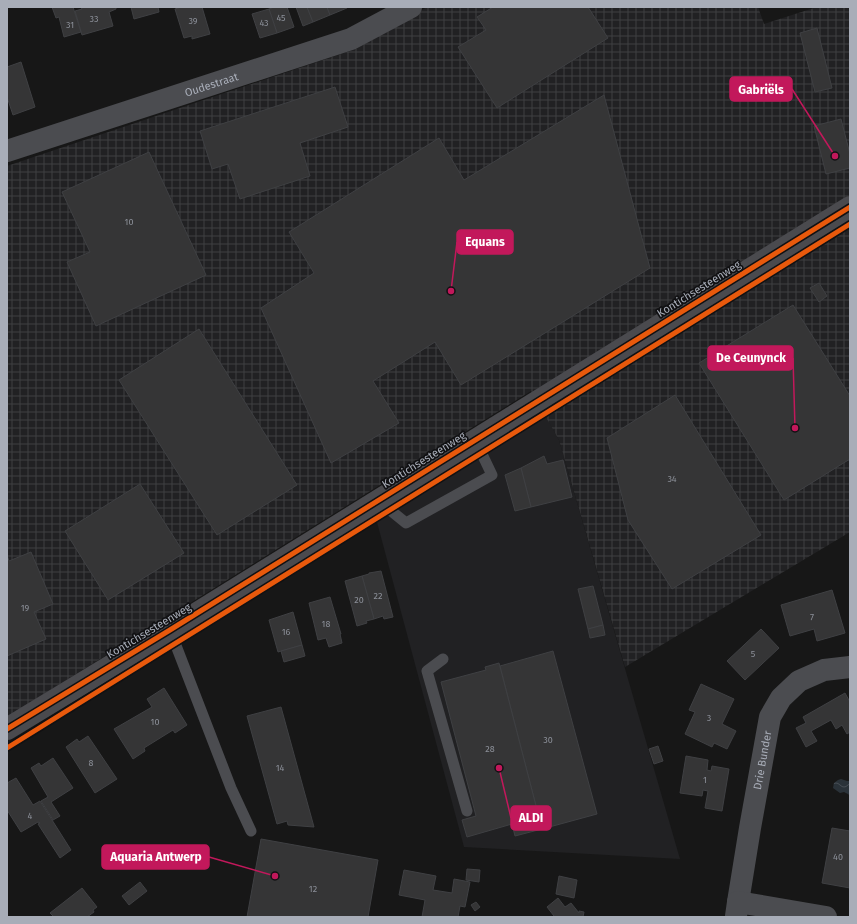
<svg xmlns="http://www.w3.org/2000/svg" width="857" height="924" viewBox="0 0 857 924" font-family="'Fira Sans',sans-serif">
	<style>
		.built { fill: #212123 }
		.industrial { fill: url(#industrial-grid) }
		.water { fill: url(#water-waves) }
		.building { fill: #353536; stroke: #3f4043 }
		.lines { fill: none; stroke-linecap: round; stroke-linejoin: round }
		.lane { stroke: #4b4c50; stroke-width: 11 }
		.street { stroke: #4b4c50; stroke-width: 22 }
		.secondary { stroke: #4a4a4e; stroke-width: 22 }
		.cycleway-casing { stroke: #111113; stroke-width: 8 }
		.cycleway { stroke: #e8590c; stroke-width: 5 }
		.labels { text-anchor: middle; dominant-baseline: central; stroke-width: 3.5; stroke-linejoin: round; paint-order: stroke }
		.number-label { font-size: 9px; fill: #8b8f98 }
		.street-label { font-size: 11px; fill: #a8adb8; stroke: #111113 }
		.leader { fill: none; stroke: #c2185b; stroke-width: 1.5 }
		.callout-dot { fill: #c2185b; stroke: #111113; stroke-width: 1.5 }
		.callout { fill: #c2185b; stroke: #c2185b; stroke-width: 1.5 }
		.callout-label { font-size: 12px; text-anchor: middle; font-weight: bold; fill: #fff }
	</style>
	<defs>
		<pattern id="industrial-grid" width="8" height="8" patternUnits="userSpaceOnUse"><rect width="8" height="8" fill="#212123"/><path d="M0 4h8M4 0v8" fill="none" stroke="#3e3f41"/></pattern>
		<pattern id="water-waves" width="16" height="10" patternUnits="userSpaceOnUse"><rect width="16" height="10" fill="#2a3239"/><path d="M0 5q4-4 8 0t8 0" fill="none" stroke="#464d54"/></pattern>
	</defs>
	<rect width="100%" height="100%" fill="#171717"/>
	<polygon class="built" points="542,409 559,440 680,859 464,847 374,511"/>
	<polygon class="industrial" points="427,7 758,7 764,24 817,7 850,7 850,532 625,667 559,440 531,391 7,717 7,166 356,49"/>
	<polygon class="water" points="841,779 847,781 850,781 850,795 844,792 840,793 833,788 834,783 838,780"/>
	<g class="building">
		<polygon points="52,7 73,7 81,32 64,37 59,17 56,18"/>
		<polygon points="81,7 116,7 116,9 109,12 113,26 82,35 75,11 82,9"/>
		<polygon points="131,7 158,7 159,12 134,19"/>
		<polygon points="181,7 202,7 210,34 192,39 192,36 184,38 175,9"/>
		<polygon points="274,7 287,7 294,27 277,33 269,9"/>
		<polygon points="296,7 307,7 313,22 303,26"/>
		<polygon points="307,7 327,7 330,15 313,22"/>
		<polygon points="327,7 346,7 347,8 330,15"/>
		<polygon points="493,7 588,7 608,38 497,108 458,47 486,30 477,17"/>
		<polygon points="269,9 277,33 260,38 252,14"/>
		<polygon points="817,28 832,88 815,92 800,33"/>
		<polygon points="21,62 35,107 13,115 7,97 7,67"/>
		<polygon points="335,87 348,127 300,143 310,176 240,199 228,164 212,169 200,131"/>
		<polygon points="604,95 650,268 461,385 435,342 373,381 399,423 331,463 261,308 314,273 289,232 439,138 464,180"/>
		<polygon points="841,119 850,154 850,168 826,174 814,126"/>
		<polygon points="149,152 206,275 96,326 67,262 90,252 62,192"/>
		<polygon points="819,283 827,296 819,302 810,288"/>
		<polygon points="793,305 850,396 850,459 784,500 699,363"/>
		<polygon points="199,329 297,485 217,535 119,380"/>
		<polygon points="675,395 761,535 672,589 628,520 607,438"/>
		<polygon points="544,456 547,464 563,460 572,497 531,507 521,468"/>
		<polygon points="521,468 531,507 515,511 505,475"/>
		<polygon points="140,484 184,553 108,600 65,531"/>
		<polygon points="31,552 53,604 34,612 46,639 7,656 7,555 9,561"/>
		<polygon points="381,571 393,617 384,619 383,616 374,619 362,576 369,574 369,573"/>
		<polygon points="362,576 374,619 366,621 367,623 357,626 345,581"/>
		<polygon points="593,586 603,625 588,629 578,589"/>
		<polygon points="832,590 845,633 817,641 814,629 790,636 781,605"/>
		<polygon points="330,597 341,634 340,634 342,643 329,647 326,638 318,640 309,603"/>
		<polygon points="293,612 302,645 278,652 269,620"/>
		<polygon points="603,625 605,635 590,638 588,629"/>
		<polygon points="761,629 779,648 745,680 727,661"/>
		<polygon points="302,645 305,656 284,662 281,651"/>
		<polygon points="553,651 597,814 542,829 500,666"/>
		<polygon points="499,663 542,829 515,836 512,824 467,837 462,820 476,816 441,682 486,670 485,667"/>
		<polygon points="701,684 734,699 722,724 736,731 727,749 714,743 712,747 685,734 695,712 689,710"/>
		<polygon points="164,688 187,725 175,733 173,730 144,748 145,751 133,759 114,729 152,707 147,699"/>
		<polygon points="845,693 850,702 850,732 847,734 842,725 836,729 831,720 811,731 817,741 806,747 796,728 806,723 803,717"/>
		<polygon points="281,707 314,827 288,825 287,821 277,824 247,716"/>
		<polygon points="88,736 117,779 95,793 66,747 77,739 79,742"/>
		<polygon points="658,746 663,761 654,764 649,749"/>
		<polygon points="686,756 708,760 707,770 711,771 712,766 729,769 722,811 705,808 708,791 703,790 702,796 680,793"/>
		<polygon points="53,758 73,788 51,802 60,816 53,820 41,801 48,797 31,768 39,763 41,766"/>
		<polygon points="16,778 33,805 40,801 71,850 60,858 38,824 40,823 38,822 21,832 7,810 7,783"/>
		<polygon points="832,828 850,831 850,888 822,883"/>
		<polygon points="261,839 378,860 368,917 247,917"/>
		<polygon points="467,869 480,870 479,882 466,880"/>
		<polygon points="404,870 436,876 433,890 452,893 454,879 470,882 465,907 460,906 458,917 422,917 425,900 399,895"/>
		<polygon points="559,876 577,880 574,898 556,894"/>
		<polygon points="140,882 147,891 129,905 122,896"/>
		<polygon points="82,888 97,907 93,910 94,912 87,917 54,917 50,913"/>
		<polygon points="558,898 565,907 571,903 579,913 579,911 584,912 583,917 552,917 554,916 547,907"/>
		<polygon points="476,902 480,907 475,911 471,905"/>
	</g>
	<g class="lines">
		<g class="lane">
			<polyline points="382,498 390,510 406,523 492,475 482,454 474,441"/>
			<polyline points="170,630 231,788 251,831"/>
			<polyline points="443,659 427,671 467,811"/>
		</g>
		<g class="street">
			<path id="s1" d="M7,151l344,-112 60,-32"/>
			<path id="s2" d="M738,902l12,-74 20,-111 11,-19 18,-17 25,-11 26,-3"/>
			<polyline points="736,916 738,902 826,917"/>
		</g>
		<polyline class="secondary" points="7,729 170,630 850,207"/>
		<defs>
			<g id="cycleway">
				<polyline points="7,729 170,630 850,207"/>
				<polyline points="7,748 850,224"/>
			</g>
		</defs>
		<use href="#cycleway" class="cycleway-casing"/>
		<use href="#cycleway" class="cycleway"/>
	</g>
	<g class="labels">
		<g class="number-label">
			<text x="281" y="18">45</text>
			<text x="94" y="19">33</text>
			<text x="193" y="21">39</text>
			<text x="264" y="23">43</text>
			<text x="70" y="25">31</text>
			<text x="129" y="222">10</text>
			<text x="672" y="479">34</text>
			<text x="378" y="596">22</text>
			<text x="359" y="600">20</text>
			<text x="25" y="608">19</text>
			<text x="812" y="617">7</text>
			<text x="326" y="624">18</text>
			<text x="286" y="632">16</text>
			<text x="753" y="654">5</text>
			<text x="709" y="718">3</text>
			<text x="155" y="722">10</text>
			<text x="548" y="740">30</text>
			<text x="490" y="749">28</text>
			<text x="91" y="763">8</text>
			<text x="280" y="768">14</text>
			<text x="705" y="780">1</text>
			<text x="30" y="816">4</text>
			<text x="838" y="857">40</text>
			<text x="313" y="889">12</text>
		</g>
		<g class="street-label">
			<text stroke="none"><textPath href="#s1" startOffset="215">Oudestraat</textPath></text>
			<text transform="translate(699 289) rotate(-32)">Kontichsesteenweg</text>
			<text transform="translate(424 460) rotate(-32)">Kontichsesteenweg</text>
			<text transform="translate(149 631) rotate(-31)">Kontichsesteenweg</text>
			<text stroke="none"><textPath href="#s2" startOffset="144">Drie Bunder</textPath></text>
		</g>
	</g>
	<path class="leader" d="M835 156L792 89M451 291L457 242M795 428L793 358M499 768L511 818M275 876L209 857"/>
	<g class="callout-dot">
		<circle cx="835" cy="156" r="4"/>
		<circle cx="451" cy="291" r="4"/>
		<circle cx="795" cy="428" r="4"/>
		<circle cx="499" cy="768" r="4"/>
		<circle cx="275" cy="876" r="4"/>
	</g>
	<g class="callout">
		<rect x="730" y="77" width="62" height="24" rx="4"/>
		<rect x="457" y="230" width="56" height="24" rx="4"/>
		<rect x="708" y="346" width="85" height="24" rx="4"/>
		<rect x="511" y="806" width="40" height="24" rx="4"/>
		<rect x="102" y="845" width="107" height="24" rx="4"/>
	</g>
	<g class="callout-label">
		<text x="761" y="94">Gabriëls</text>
		<text x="485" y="246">Equans</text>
		<text x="751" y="362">De Ceunynck</text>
		<text x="531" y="822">ALDI</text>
		<text x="156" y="861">Aquaria Antwerp</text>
	</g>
	<rect width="857" height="924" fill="none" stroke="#a8adb8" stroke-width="16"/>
</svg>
